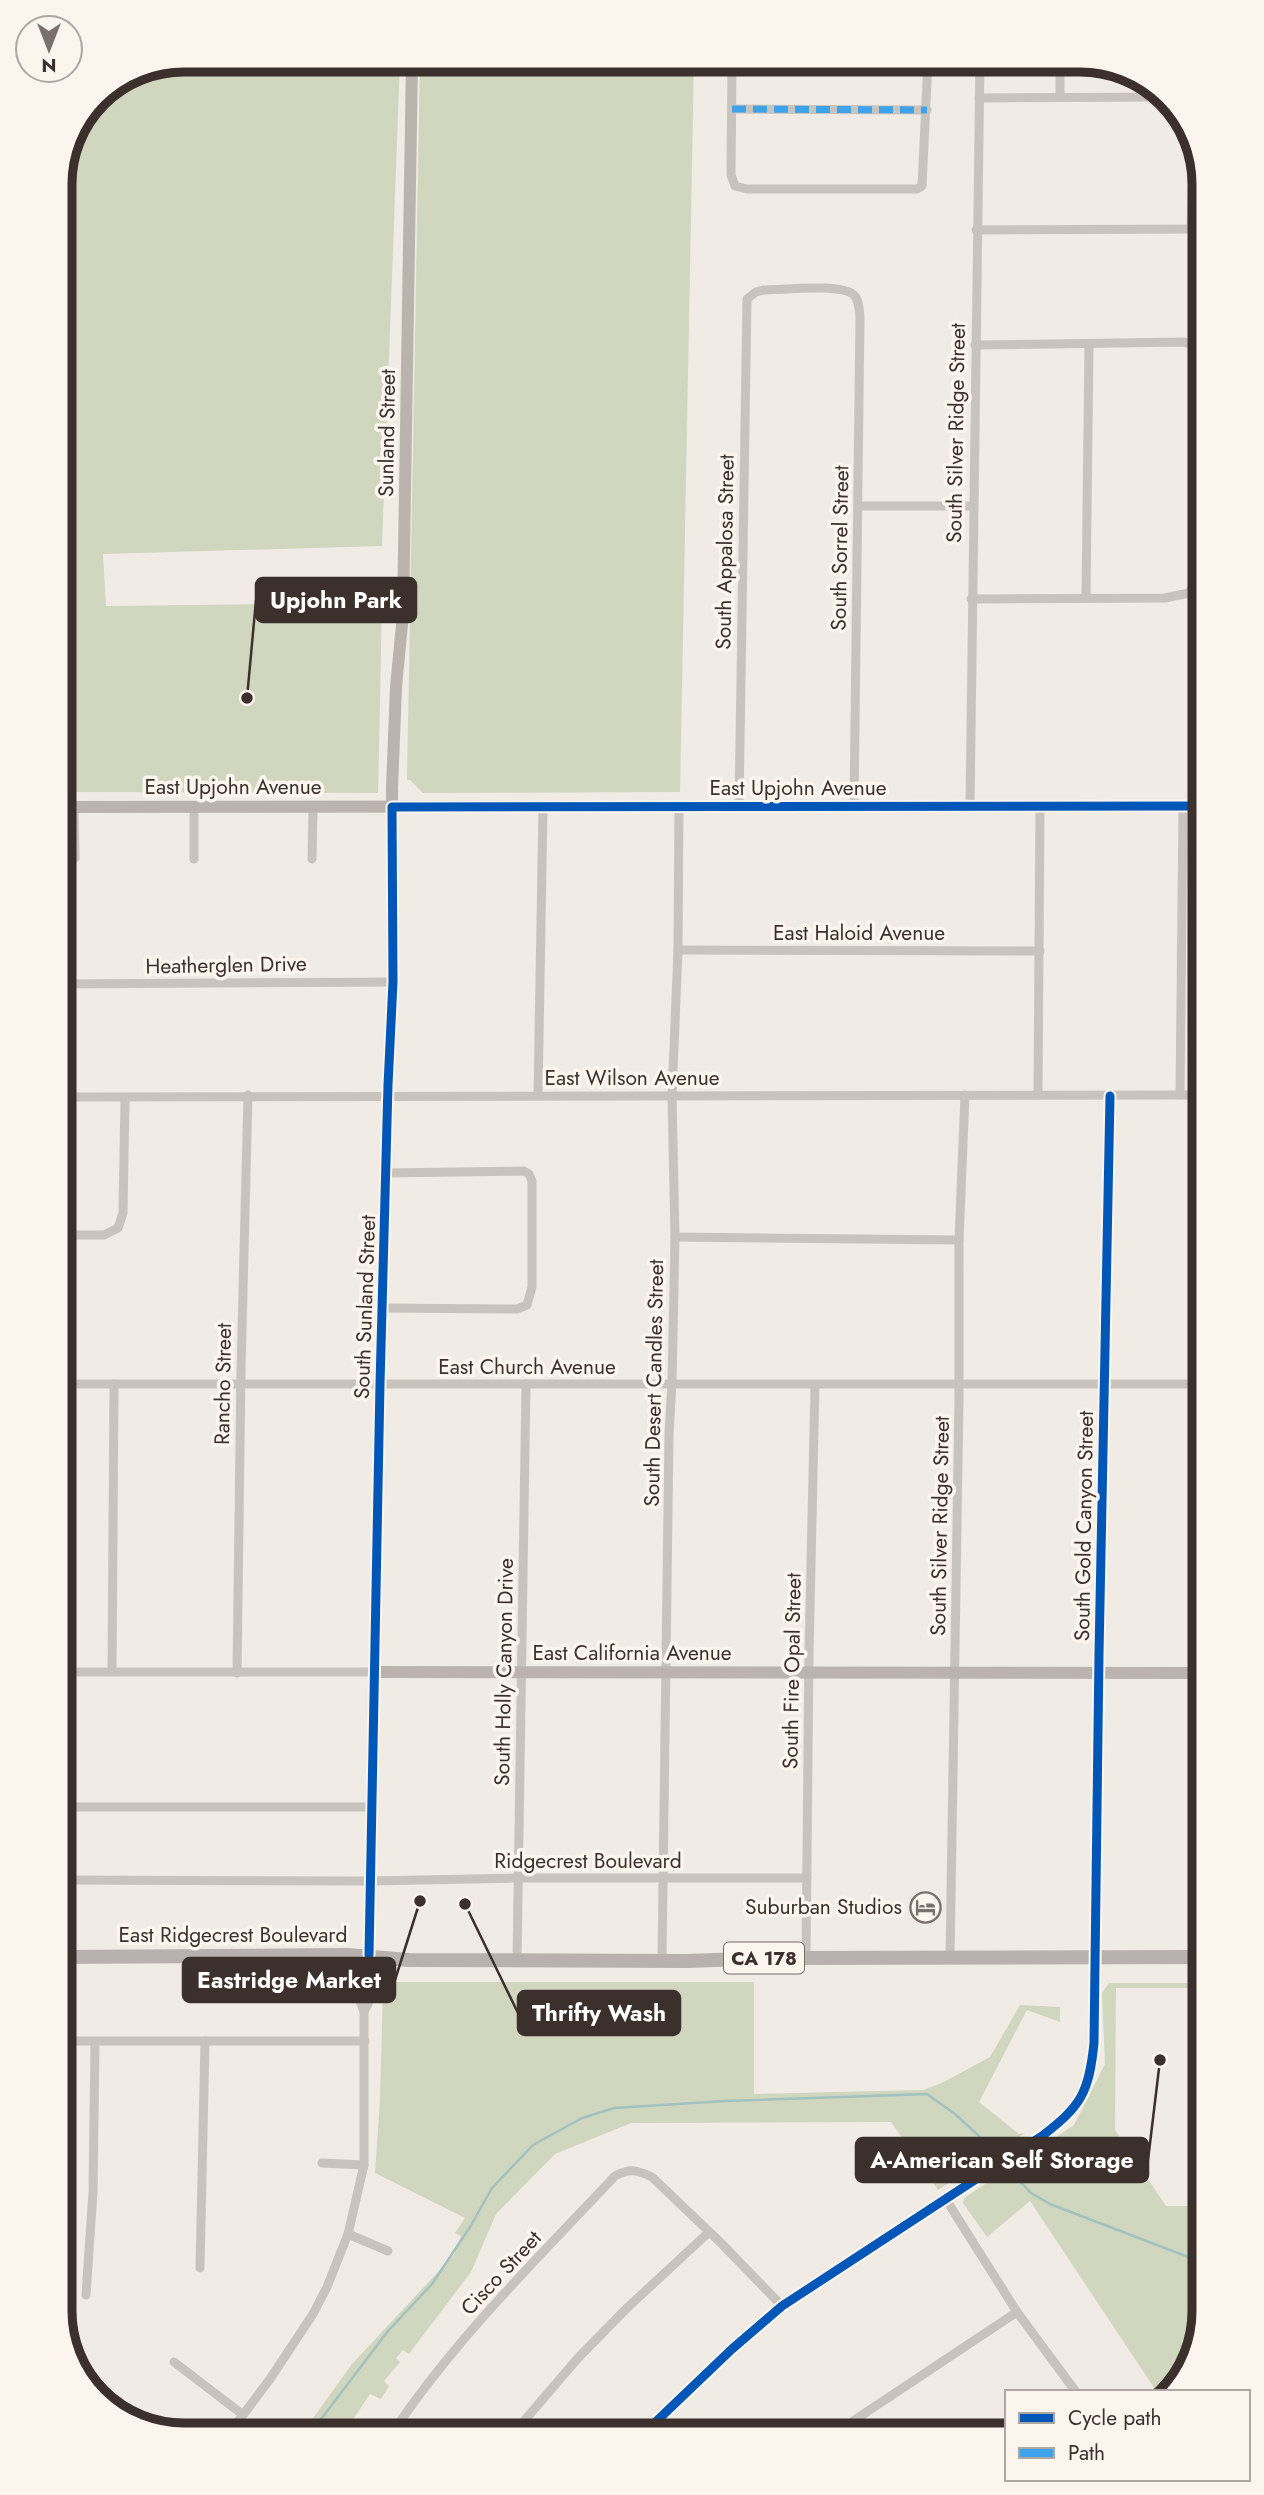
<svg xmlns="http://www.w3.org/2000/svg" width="1264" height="2495" viewBox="0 0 1264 2495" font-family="Jost,sans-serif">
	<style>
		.green { fill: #d1d6bf }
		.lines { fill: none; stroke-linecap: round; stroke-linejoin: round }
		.stream { stroke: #a1c2c1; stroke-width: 2.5 }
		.street { stroke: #c9c3be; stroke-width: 9 }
		.secondary { stroke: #bab3ae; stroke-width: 12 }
		.primary { stroke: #b8b1ad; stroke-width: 14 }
		.quiet { stroke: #3fa3eb; stroke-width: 7; stroke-dasharray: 14 7; stroke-linecap: butt }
		.cycleway-casing { stroke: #fbf5ee; stroke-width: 13 }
		.cycleway { stroke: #0057b8; stroke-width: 9 }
		.labels { text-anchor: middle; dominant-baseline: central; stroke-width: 7; stroke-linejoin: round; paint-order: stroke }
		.shield { fill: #fbf5ee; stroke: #756b66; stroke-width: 2 }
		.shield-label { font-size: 19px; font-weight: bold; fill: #3b302b }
		.street-label { font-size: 21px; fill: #3b302b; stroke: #fbf5ee }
		.poi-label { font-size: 21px; fill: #3b302b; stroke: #fbf5ee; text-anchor: end }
		.rim { fill: none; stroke: #3b302b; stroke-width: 9 }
		.leader { fill: none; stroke: #3b302b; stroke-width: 2.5 }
		.callout-dot { fill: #3b302b; stroke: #fbf5ee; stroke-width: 2.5 }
		.callout { fill: #3b302b; stroke: #3b302b; stroke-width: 2.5 }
		.callout-label { font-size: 23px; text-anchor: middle; font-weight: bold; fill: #fff }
	</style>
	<rect width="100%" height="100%" fill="#f0ebe5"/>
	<g class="green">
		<polygon points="184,60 400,60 382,546 103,554 106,606 382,603 378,793 60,792 60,176 96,96 137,69"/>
		<polygon points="420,60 694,60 680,792 423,793 410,780 407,780"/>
		<polygon points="392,1982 754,1982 754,2094 923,2090 942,2083 990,2057 1020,2005 1060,2007 1060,2022 1027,2010 979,2102 1019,2134 1025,2133 938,2190 891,2122 631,2123 555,2154 496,2214 471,2272 409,2354 403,2350 396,2358 400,2362 384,2381 389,2386 381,2399 370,2394 352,2421 357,2426 351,2434 343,2429 338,2435 301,2435 352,2364 454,2255 461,2236 455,2233 465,2218 375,2173 380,2099 383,1991"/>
		<polygon points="1109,1983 1204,1983 1204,1988 1116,1988 1115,2130 1166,2206 1204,2206 1204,2312 1183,2381 1170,2392 1157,2392 1030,2201 987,2237 963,2203 964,2198 1074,2125 1105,2064 1102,1993"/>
	</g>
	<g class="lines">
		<polyline class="stream" points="309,2435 388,2331 432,2284 470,2227 492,2188 533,2145 582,2118 614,2108 725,2101 927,2094 955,2114 994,2150 1001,2161 1031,2193 1050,2204 1204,2263"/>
		<g class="street">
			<polyline points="732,60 731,175 735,186 747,189 917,189 922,186 928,60"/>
			<polyline points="1060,97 1060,60"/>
			<polyline points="979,98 1165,97"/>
			<polyline points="732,109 927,110"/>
			<polyline points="1191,229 1194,135"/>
			<polyline points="976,230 1204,229"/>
			<polyline points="859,506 973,506"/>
			<polyline points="1086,598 1089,344"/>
			<path d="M971,599l194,-1 24,-5 9,-14 2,-9 4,-195c-2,-16 -2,-29 -20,-33l-209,3"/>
			<path d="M739,805l8,-506 9,-7 7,-2c19,0 78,-7 91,5 5,5 5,14 6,22l-6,489"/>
			<polyline points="970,806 980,60"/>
			<polyline points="74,807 75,858"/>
			<polyline points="194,859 194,806"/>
			<polyline points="312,859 313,807"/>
			<polyline points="678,950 1040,951"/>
			<polyline points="60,984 393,982"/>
			<polyline points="538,1095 543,808"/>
			<polyline points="1038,1095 1040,806"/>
			<polyline points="1180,1095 1183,806"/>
			<polyline points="60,1097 1204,1095"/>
			<polyline points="60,1235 104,1235 118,1228 123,1213 125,1098 125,1111"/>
			<polyline points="675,1237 959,1240"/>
			<polyline points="383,1308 517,1309 527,1305 532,1287 532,1181 529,1174 524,1171 386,1173"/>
			<polyline points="60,1384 1204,1384"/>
			<polyline points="60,1672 374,1672"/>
			<polyline points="112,1672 114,1384 114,1401"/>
			<polyline points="237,1673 241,1370 248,1095"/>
			<polyline points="60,1807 371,1807"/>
			<polyline points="60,1880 370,1881 518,1878 807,1878"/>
			<polyline points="806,1958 809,1653 815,1385"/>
			<polyline points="950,1958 959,1400 959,1240 965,1095"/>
			<polyline points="517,1960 526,1384"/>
			<polyline points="662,1960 669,1435 672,1384 675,1237 672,1096 678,950 679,806"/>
			<path d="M364,2011c12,-17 9,-36 5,-56"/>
			<polyline points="60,2041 365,2041"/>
			<polyline points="322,2163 364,2165"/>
			<polyline points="945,2198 1017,2312 1076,2392"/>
			<polyline points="348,2234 388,2251"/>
			<polyline points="200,2268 205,2041"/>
			<polyline points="86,2295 93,2192 95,2042"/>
			<polyline points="174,2362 242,2414"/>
			<polyline points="80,2373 81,2371"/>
			<path d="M228,2435l42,-56 43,-65 14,-27 21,-53 16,-69v-154c-10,-21 -7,-37 5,-55"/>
			<path d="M391,2435c63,-95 146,-176 224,-259 15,-8 22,-6 37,1l69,66 61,63"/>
			<polyline points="512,2435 578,2358 627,2308 708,2233"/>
			<path d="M642,2435l90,-86 50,-43 260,-170c39,-30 47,-43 52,-93l5,-389 11,-558"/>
			<polyline points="832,2435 1017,2312"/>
		</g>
		<g class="secondary">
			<polyline points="60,807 1204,806"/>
			<polyline points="374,1672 1204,1673"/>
			<polyline points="369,1955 380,1384 388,1085 393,982 392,788 396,687 403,614 412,60"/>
		</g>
		<polyline class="primary" points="60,1957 347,1955 409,1960 687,1961 768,1958 1204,1957"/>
		<polyline class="quiet" points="732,109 927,110"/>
		<defs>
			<g id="cycleway">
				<polyline points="369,1955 380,1384 388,1085 393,982 392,807 1204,806"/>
				<path d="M642,2435l90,-86 50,-43 260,-170c39,-30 47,-43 52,-93l5,-389 11,-558"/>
			</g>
		</defs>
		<use href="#cycleway" class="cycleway-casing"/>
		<use href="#cycleway" class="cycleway"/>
	</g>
	<defs>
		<symbol id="hotel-ring" viewBox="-11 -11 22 22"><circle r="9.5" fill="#fbf5ee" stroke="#7a716c" stroke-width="1.5"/><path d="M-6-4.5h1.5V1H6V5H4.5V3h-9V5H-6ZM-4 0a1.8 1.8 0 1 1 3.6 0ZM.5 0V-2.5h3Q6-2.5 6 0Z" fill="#7a716c"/></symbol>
	</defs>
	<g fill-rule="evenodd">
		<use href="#hotel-ring" x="908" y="1890" width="35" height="35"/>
	</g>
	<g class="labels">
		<rect class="shield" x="724" y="1942.5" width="80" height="31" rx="5"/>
		<g class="shield-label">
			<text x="764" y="1958">CA 178</text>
		</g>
		<g class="street-label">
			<text transform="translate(387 433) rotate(-89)">Sunland Street</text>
			<text transform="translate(956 433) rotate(-89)">South Silver Ridge Street</text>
			<text transform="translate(840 548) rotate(-89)">South Sorrel Street</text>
			<text transform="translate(725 552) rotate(-89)">South Appalosa Street</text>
			<text x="233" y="787">East Upjohn Avenue</text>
			<text x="798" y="788">East Upjohn Avenue</text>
			<text x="859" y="933">East Haloid Avenue</text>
			<text transform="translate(226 965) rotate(-1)">Heatherglen Drive</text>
			<text x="632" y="1078">East Wilson Avenue</text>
			<text transform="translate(365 1307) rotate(-88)">South Sunland Street</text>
			<text x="527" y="1367">East Church Avenue</text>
			<text transform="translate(654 1383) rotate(-89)">South Desert Candles Street</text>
			<text transform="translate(223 1384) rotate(-89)">Rancho Street</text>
			<text transform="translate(940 1526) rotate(-89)">South Silver Ridge Street</text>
			<text transform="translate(1084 1526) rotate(-89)">South Gold Canyon Street</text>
			<text x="632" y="1653">East California Avenue</text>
			<text transform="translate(792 1671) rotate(-89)">South Fire Opal Street</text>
			<text transform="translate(504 1672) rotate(-89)">South Holly Canyon Drive</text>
			<text x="588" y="1861">Ridgecrest Boulevard</text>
			<text x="233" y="1935">East Ridgecrest Boulevard</text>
			<text transform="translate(501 2273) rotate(-47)">Cisco Street</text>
		</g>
		<g class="poi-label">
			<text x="902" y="1907">Suburban Studios</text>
		</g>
	</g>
	<path d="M0 0H1264V2495H0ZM184 72H1080A112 112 0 0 1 1192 184V2311A112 112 0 0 1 1080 2423H184A112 112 0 0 1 72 2311V184A112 112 0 0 1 184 72Z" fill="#fbf5ee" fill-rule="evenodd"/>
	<path class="rim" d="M184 72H1080A112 112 0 0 1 1192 184V2311A112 112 0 0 1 1080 2423H184A112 112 0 0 1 72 2311V184A112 112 0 0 1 184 72Z"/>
	<path class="leader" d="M247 698L256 600M420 1901L395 1980M465 1904L518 2013M1160 2060L1148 2160"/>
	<g class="callout-dot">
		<circle cx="247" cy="698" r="7"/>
		<circle cx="420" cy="1901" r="7"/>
		<circle cx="465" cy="1904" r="7"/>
		<circle cx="1160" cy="2060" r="7"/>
	</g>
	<g class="callout">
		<rect x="256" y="578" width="160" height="44" rx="7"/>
		<rect x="183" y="1958" width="212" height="44" rx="7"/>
		<rect x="518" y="1991" width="162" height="44" rx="7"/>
		<rect x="856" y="2138" width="292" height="44" rx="7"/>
	</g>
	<g class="callout-label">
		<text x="336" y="608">Upjohn Park</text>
		<text x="289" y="1988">Eastridge Market</text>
		<text x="599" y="2021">Thrifty Wash</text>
		<text x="1002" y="2168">A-American Self Storage</text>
	</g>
	<rect x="1005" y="2390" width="245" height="91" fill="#fbf5ee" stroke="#aea6a0" stroke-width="2"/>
	<rect x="1019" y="2413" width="35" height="10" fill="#0057b8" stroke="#aea6a0" stroke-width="2"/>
	<text x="1068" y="2425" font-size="21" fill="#3b302b">Cycle path</text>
	<rect x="1019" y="2448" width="35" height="10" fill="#3fa3eb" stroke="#aea6a0" stroke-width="2"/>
	<text x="1068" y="2460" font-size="21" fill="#3b302b">Path</text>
	<g transform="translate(49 49) rotate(180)"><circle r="33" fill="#fbf5ee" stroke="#aea6a0" stroke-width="2"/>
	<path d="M0-5L12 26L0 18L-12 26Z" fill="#7a716c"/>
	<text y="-10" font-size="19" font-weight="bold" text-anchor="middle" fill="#3b302b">N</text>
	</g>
</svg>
